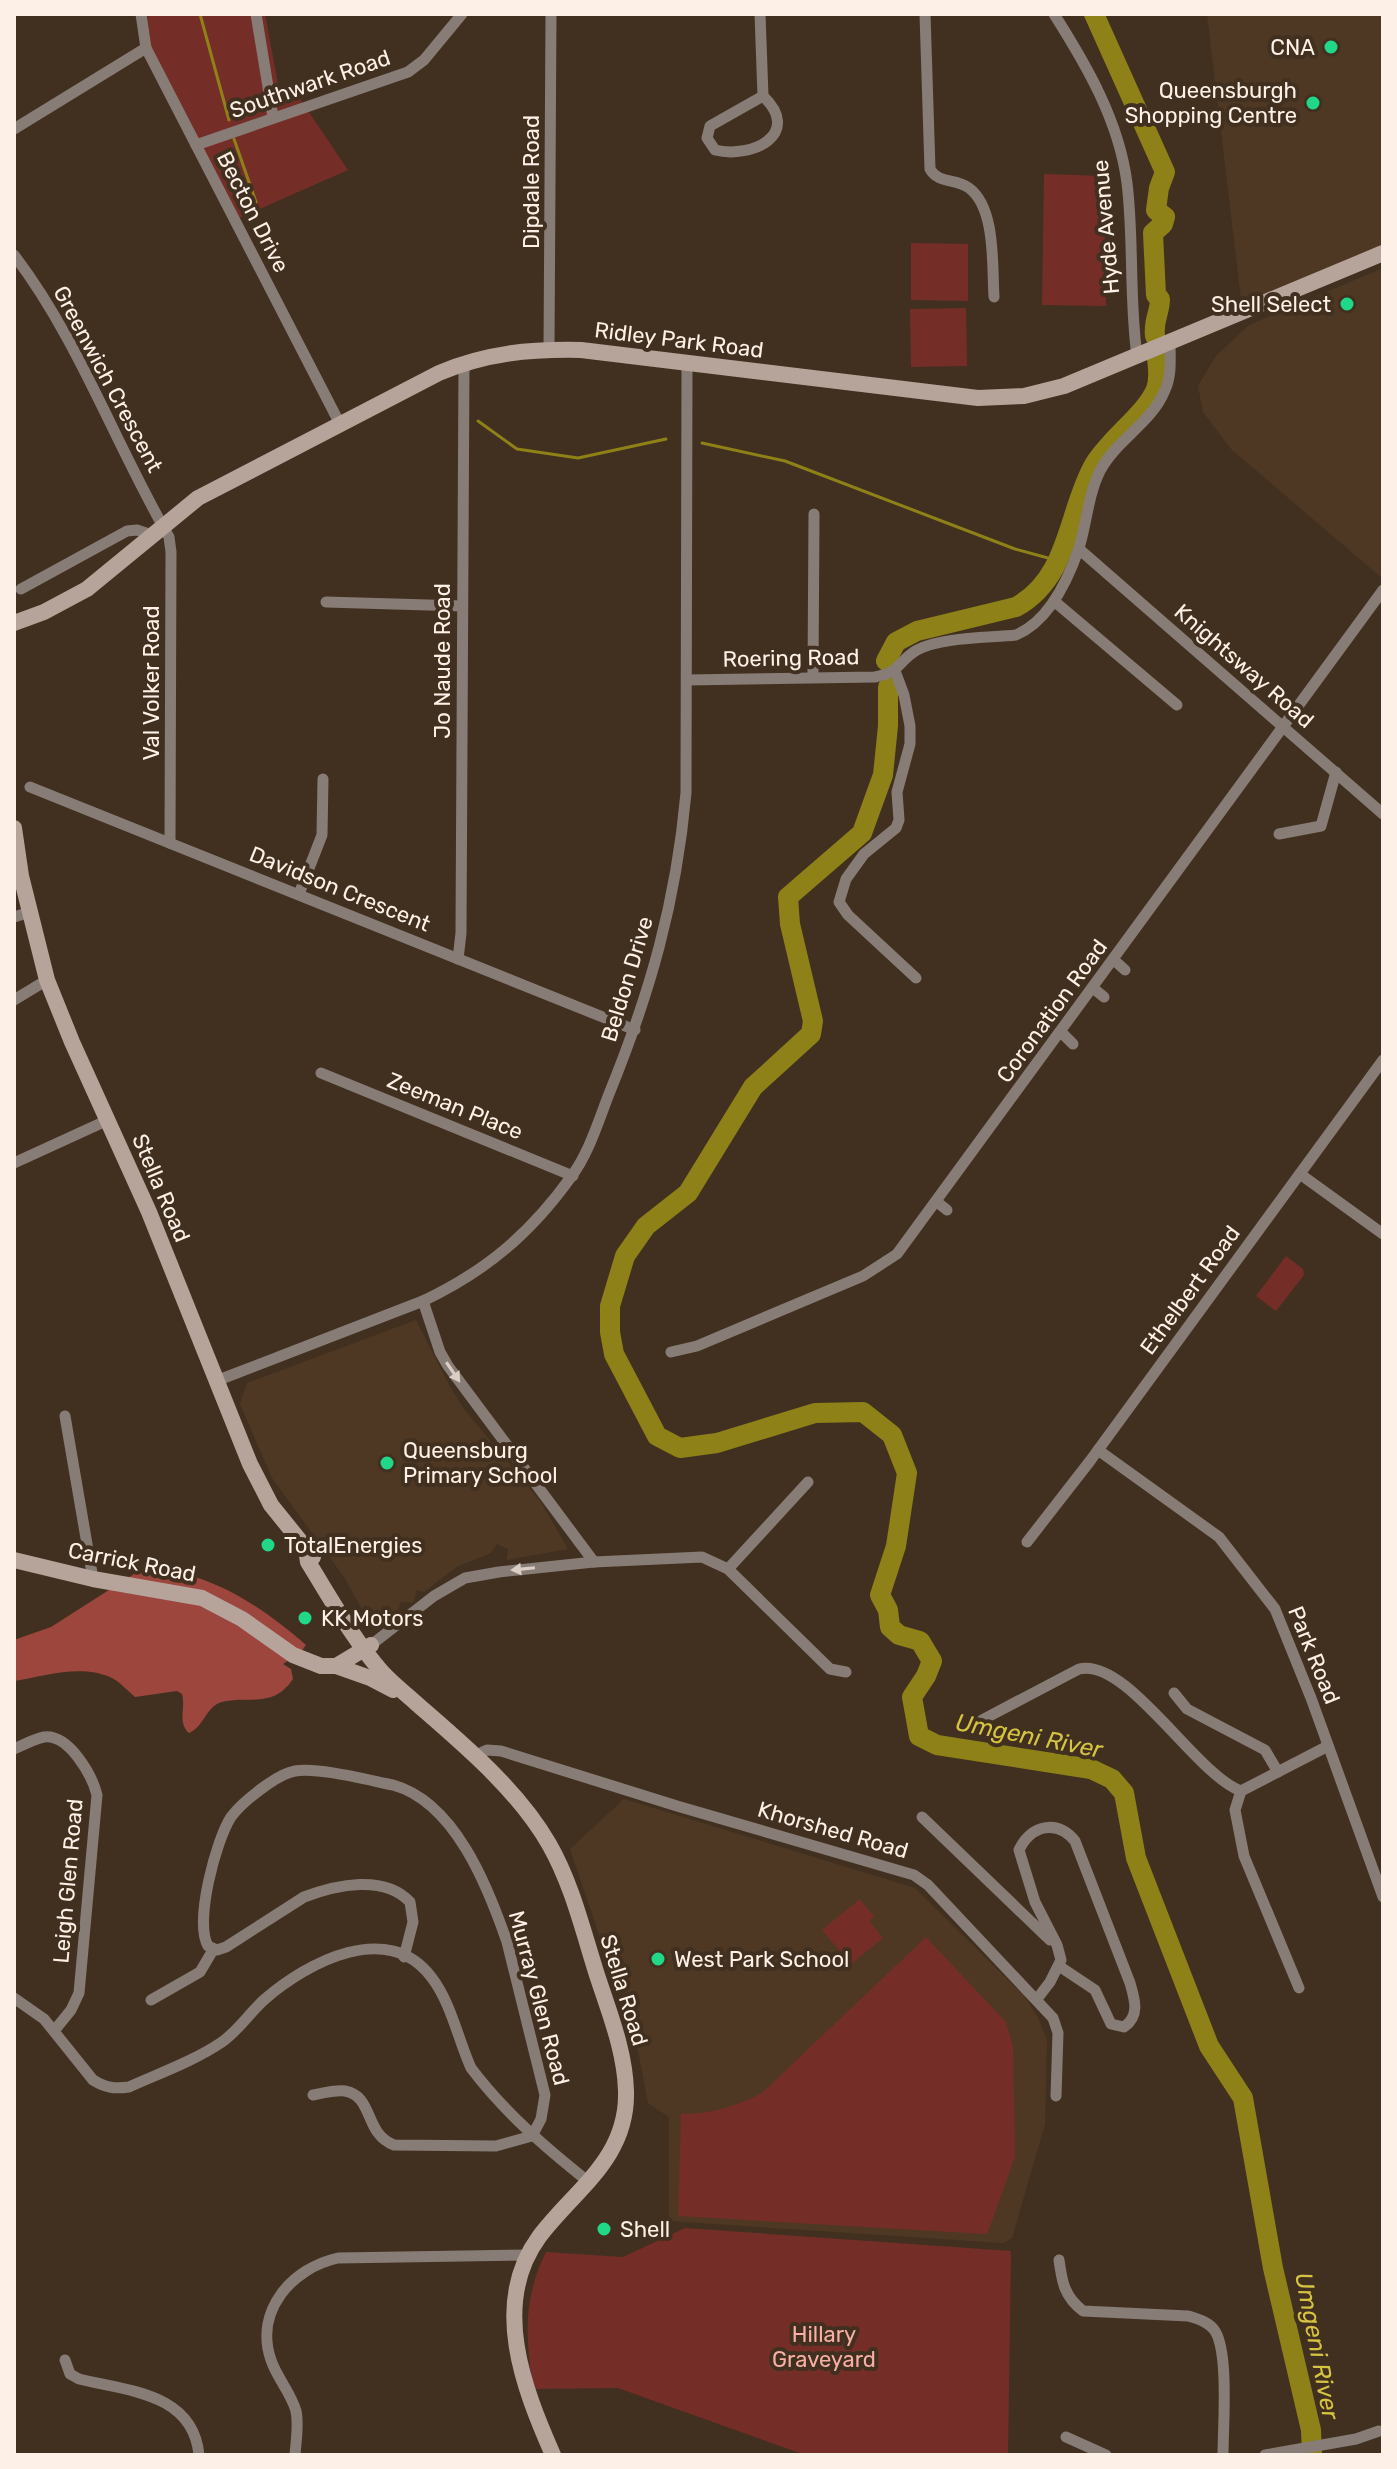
<svg xmlns="http://www.w3.org/2000/svg" width="1397" height="2469" viewBox="0 0 1397 2469" font-family="Rubik,sans-serif">
	<style>
		.built { fill: #4f3823 }
		.green { fill: #742e27 }
		.forest { fill: #9d463e }
		.lines { fill: none; stroke-linecap: round; stroke-linejoin: round }
		.stream { stroke: #8e8117; stroke-width: 3 }
		.river { stroke: #8e8117; stroke-width: 20 }
		.street { stroke: #877c76; stroke-width: 11 }
		.secondary { stroke: #b6a49b; stroke-width: 16 }
		.oneway { fill: #dacec5 }
		.poi-dot { fill: #20d887; stroke: #413020; stroke-width: 3 }
		.labels { text-anchor: middle; dominant-baseline: central; stroke-width: 8; stroke-linejoin: round; paint-order: stroke }
		.poi-label { font-size: 22px; fill: #fdf1e7; stroke: #413020; text-anchor: start }
		.street-label { font-size: 22px; fill: #fdf1e7; stroke: #413020 }
		.park-label { font-size: 22px; fill: #f9afa5; stroke: #413020 }
		.water-label { font-size: 24px; font-style: italic; fill: #d6c441; stroke: #413020 }
	</style>
	<rect width="100%" height="100%" fill="#413020"/>
	<g class="built">
		<polygon points="1207,14 1383,14 1383,248 1242,307"/>
		<polygon points="1383,268 1383,579 1231,449 1203,412 1198,386 1216,356 1249,325"/>
		<polygon points="416,1320 449,1385 464,1409 540,1501 568,1549 507,1560 508,1549 497,1544 491,1553 458,1566 424,1592 417,1590 413,1603 401,1602 396,1616 378,1627 370,1623 344,1577 272,1478 240,1404 247,1383"/>
		<polygon points="624,1799 915,1888 1025,1997 1037,2016 1047,2040 1045,2124 1012,2238 1003,2243 669,2221 669,2117 648,2103 638,2050 570,1849"/>
	</g>
	<g class="green">
		<polygon points="147,14 265,14 281,100 300,99 348,170 239,218 151,47"/>
		<polygon points="1044,174 1104,176 1106,306 1042,305"/>
		<polygon points="911,243 968,244 968,301 911,300"/>
		<polygon points="966,308 967,366 911,367 910,309"/>
		<polygon points="1286,1256 1303,1269 1304,1275 1276,1311 1256,1296"/>
		<polygon points="860,1899 874,1917 869,1921 883,1938 851,1964 822,1930"/>
		<path d="M926,1937l80,85 7,24 2,111 -28,77 -309,-18 3,-102c31,0 53,-7 81,-21z"/>
		<path d="M685,2228l326,23 -3,204h-203l-187,-67 -85,1c-7,-51 -11,-89 13,-137l77,5z"/>
	</g>
	<path class="forest" d="M158,1566c63,15 99,37 148,79l-6,8 -17,11 8,5 2,10c-20,30 -44,16 -71,23 -16,4 -18,25 -33,31 -12,-11 -3,-25 -7,-39l-5,-3 -42,6c-8,-7 -16,-16 -25,-20 -30,-13 -66,-1 -96,4v-41l37,-13 94,-60z"/>
	<g class="lines">
		<g class="stream">
			<polyline points="200,14 229,120"/>
			<polyline points="234,139 256,202"/>
			<polyline points="478,421 517,449 578,458 666,439"/>
			<polyline points="702,443 785,461 1015,549 1059,561"/>
		</g>
		<g class="river">
			<path d="M1094,14l71,158 -6,16 -3,22 9,7 -2,7 -10,9 3,62 4,4c0,14 -7,21 -5,37"/>
			<path d="M886,661l10,-19 21,-11 99,-24c54,-30 51,-94 78,-142 15,-26 53,-52 62,-76 4,-11 2,-20 1,-31"/>
			<polyline points="888,687 888,726 883,775 862,833 788,897 790,924 813,1021 811,1034 753,1087 688,1193 646,1226 625,1256 610,1306 610,1332 614,1354 657,1436 680,1448 717,1443 815,1413 863,1412 892,1435 907,1473 896,1546 880,1595 888,1610 890,1627 899,1635 920,1641 932,1661 926,1676 912,1697 919,1736 937,1745 1091,1769 1112,1779 1124,1793 1136,1858 1209,2046 1243,2098 1273,2268 1311,2430 1312,2455"/>
		</g>
		<g class="street">
			<polyline points="141,14 146,48 340,424"/>
			<polyline points="256,14 273,117"/>
			<polyline points="760,14 763,96"/>
			<path d="M925,14l5,155c8,15 26,9 39,19 27,20 23,77 25,109"/>
			<path d="M1054,14c33,52 65,107 73,169 7,57 2,115 10,173"/>
			<path d="M763,96c40,38 -11,63 -48,54l-8,-12 3,-12z"/>
			<polyline points="14,129 146,48"/>
			<polyline points="196,145 408,72 424,60 462,14"/>
			<path d="M14,255c65,85 101,189 155,282l2,15 -1,291"/>
			<polyline points="549,349 551,14"/>
			<polyline points="1079,549 1383,814"/>
			<polyline points="21,589 127,531 137,530 152,535"/>
			<polyline points="1054,601 1177,705"/>
			<polyline points="326,602 462,606"/>
			<polyline points="895,671 904,695 910,726 910,744 897,792 899,820 896,828 864,854 846,879 839,902 848,915 916,978"/>
			<polyline points="813,677 814,514"/>
			<path d="M687,680l188,-3c26,-5 23,-16 42,-27 24,-13 71,-12 99,-15 33,-14 52,-55 63,-87 8,-26 9,-53 21,-77 16,-31 52,-48 65,-81 7,-15 5,-32 5,-48"/>
			<polyline points="30,787 635,1030"/>
			<polyline points="1279,834 1321,826 1336,772"/>
			<polyline points="299,894 322,835 323,779"/>
			<polyline points="14,917 30,912"/>
			<polyline points="458,959 461,933 464,363"/>
			<polyline points="1114,960 1125,970"/>
			<polyline points="1093,988 1104,997"/>
			<polyline points="14,1000 47,980"/>
			<polyline points="1061,1032 1073,1044"/>
			<polyline points="321,1073 573,1176"/>
			<polyline points="14,1163 108,1120"/>
			<polyline points="1300,1174 1383,1234"/>
			<polyline points="937,1202 947,1210"/>
			<polyline points="423,1301 440,1352 448,1366 594,1562"/>
			<polyline points="671,1352 697,1346 863,1276 897,1254 1383,590"/>
			<path d="M216,1381l207,-80c63,-30 107,-67 148,-124 18,-24 27,-55 38,-83 41,-101 67,-191 77,-301l1,-429"/>
			<polyline points="65,1416 93,1579"/>
			<polyline points="1098,1450 1219,1537 1275,1609 1311,1698 1383,1897"/>
			<polyline points="1027,1542 1090,1461 1383,1060"/>
			<polyline points="728,1569 808,1482"/>
			<polyline points="371,1645 434,1596 465,1578 499,1572 594,1562 702,1557 728,1569 830,1669 846,1672"/>
			<polyline points="1174,1693 1187,1709 1265,1750 1278,1772"/>
			<path d="M982,1720l97,-51c48,-12 116,105 162,122l87,-45"/>
			<path d="M14,1749c9,-4 20,-10 30,-12 25,-3 48,38 53,58l-18,198 -8,17 -17,21"/>
			<polyline points="474,1756 487,1750 501,1751 677,1806 914,1875 928,1885 1053,2018 1058,2033 1056,2096"/>
			<polyline points="1241,1791 1235,1810 1244,1856 1299,1988"/>
			<polyline points="922,1817 1050,1940"/>
			<path d="M14,1998l30,21 49,61c13,8 22,9 36,7 31,-14 65,-26 93,-45 17,-12 28,-30 43,-43 43,-37 123,-80 167,-21 19,25 26,61 39,90 34,45 75,80 119,115"/>
			<path d="M1037,1999l13,-17 11,-22 -4,-15 -22,-43 -16,-52c12,-25 38,-31 56,-9l55,142c5,17 10,33 -6,44l-13,-3 -16,-34 -36,-24"/>
			<polyline points="151,2000 200,1972 213,1950"/>
			<path d="M313,2095c10,-2 22,-5 32,-4 29,5 19,43 49,54l102,1 36,-10 9,-17 4,-24 -38,-153c-19,-55 -52,-140 -114,-157 -25,-5 -75,-18 -98,-14 -18,3 -53,31 -64,46 -15,23 -37,105 -23,129l9,4 9,-3 78,-50c32,-12 80,-23 106,5l3,20 -9,35"/>
			<path d="M1059,2260c3,22 5,36 24,51l105,5c10,3 21,6 27,15 14,22 8,96 8,124"/>
			<path d="M65,2360l5,14 9,5c49,12 114,14 120,76"/>
			<polyline points="1066,2437 1106,2455"/>
			<path d="M295,2455c1,-14 4,-31 1,-44 -5,-18 -19,-33 -25,-51 -17,-49 21,-92 67,-102l190,-3"/>
			<polyline points="1265,2455 1356,2439 1379,2431"/>
		</g>
		<g class="secondary">
			<path d="M14,623l30,-11 43,-23 111,-91 241,-125c47,-20 91,-24 142,-23l397,48 46,-2 40,-10 319,-133"/>
			<polyline points="14,828 21,876 47,980 72,1042 149,1212 250,1464 271,1505 313,1557"/>
			<path d="M306,1550l2,12c23,37 45,77 74,110 11,12 23,21 35,32 47,41 101,86 132,140 23,40 34,87 48,131 12,37 28,76 29,116 2,68 -52,99 -87,146 -49,67 -15,152 14,218"/>
			<polyline points="14,1560 93,1579 202,1598 242,1619 293,1655 321,1666 336,1666 371,1645"/>
			<polyline points="336,1666 370,1678 393,1690"/>
		</g>
	</g>
	<defs><path id="oneway-solid" d="M-6-.8H1V-3.2L6.5 0L1 3.2V.8H-6Z" transform="scale(2)"/></defs>
	<g class="oneway">
		<use href="#oneway-solid" transform="translate(453 1372) rotate(56)"/>
		<use href="#oneway-solid" transform="translate(523 1569) rotate(174)"/>
	</g>
	<g class="poi-dot">
		<circle cx="1331" cy="47" r="8"/>
		<circle cx="1313" cy="103" r="8"/>
		<circle cx="1347" cy="304" r="8"/>
		<circle cx="387" cy="1463" r="8"/>
		<circle cx="268" cy="1545" r="8"/>
		<circle cx="305" cy="1618" r="8"/>
		<circle cx="658" cy="1959" r="8"/>
		<circle cx="604" cy="2229" r="8"/>
	</g>
	<g class="labels">
		<g class="poi-label">
			<text x="1315" y="47" text-anchor="end">CNA</text>
			<text x="1297" y="90" text-anchor="end">Queensburgh<tspan x="1297" dy="25">Shopping Centre</tspan></text>
			<text x="1331" y="304" text-anchor="end">Shell Select</text>
			<text x="403" y="1450">Queensburg<tspan x="403" dy="25">Primary School</tspan></text>
			<text x="284" y="1545">TotalEnergies</text>
			<text x="321" y="1618">KK Motors</text>
			<text x="674" y="1959">West Park School</text>
			<text x="620" y="2229">Shell</text>
		</g>
		<g class="street-label">
			<text transform="translate(310 84) rotate(-19)">Southwark Road</text>
			<text transform="translate(531 182) rotate(-90)">Dipdale Road</text>
			<text transform="translate(253 212) rotate(63)">Becton Drive</text>
			<text transform="translate(1106 227) rotate(-95)">Hyde Avenue</text>
			<text transform="translate(679 340) rotate(7)">Ridley Park Road</text>
			<text transform="translate(108 379) rotate(62)">Greenwich Crescent</text>
			<text transform="translate(791 658) rotate(-1)">Roering Road</text>
			<text transform="translate(442 661) rotate(-90)">Jo Naude Road</text>
			<text transform="translate(1244 666) rotate(41)">Knightsway Road</text>
			<text transform="translate(151 683) rotate(-90)">Val Volker Road</text>
			<text transform="translate(340 889) rotate(22)">Davidson Crescent</text>
			<text transform="translate(627 979) rotate(-73)">Beldon Drive</text>
			<text transform="translate(1052 1011) rotate(-54)">Coronation Road</text>
			<text transform="translate(455 1106) rotate(22)">Zeeman Place</text>
			<text transform="translate(161 1188) rotate(67)">Stella Road</text>
			<text transform="translate(1190 1290) rotate(-54)">Ethelbert Road</text>
			<text transform="translate(132 1562) rotate(11)">Carrick Road</text>
			<text transform="translate(1314 1655) rotate(68)">Park Road</text>
			<text transform="translate(833 1830) rotate(16)">Khorshed Road</text>
			<text transform="translate(68 1881) rotate(-85)">Leigh Glen Road</text>
			<text transform="translate(624 1990) rotate(73)">Stella Road</text>
			<text transform="translate(539 1998) rotate(75)">Murray Glen Road</text>
		</g>
		<g class="park-label">
			<text x="824" y="2334">Hillary<tspan x="824" dy="25">Graveyard</tspan></text>
		</g>
		<g class="water-label">
			<text transform="translate(1029 1736) rotate(11)">Umgeni River</text>
			<text transform="translate(1317 2346) rotate(79)">Umgeni River</text>
		</g>
	</g>
	<rect width="1397" height="2469" fill="none" stroke="#fdf1e7" stroke-width="32"/>
</svg>
